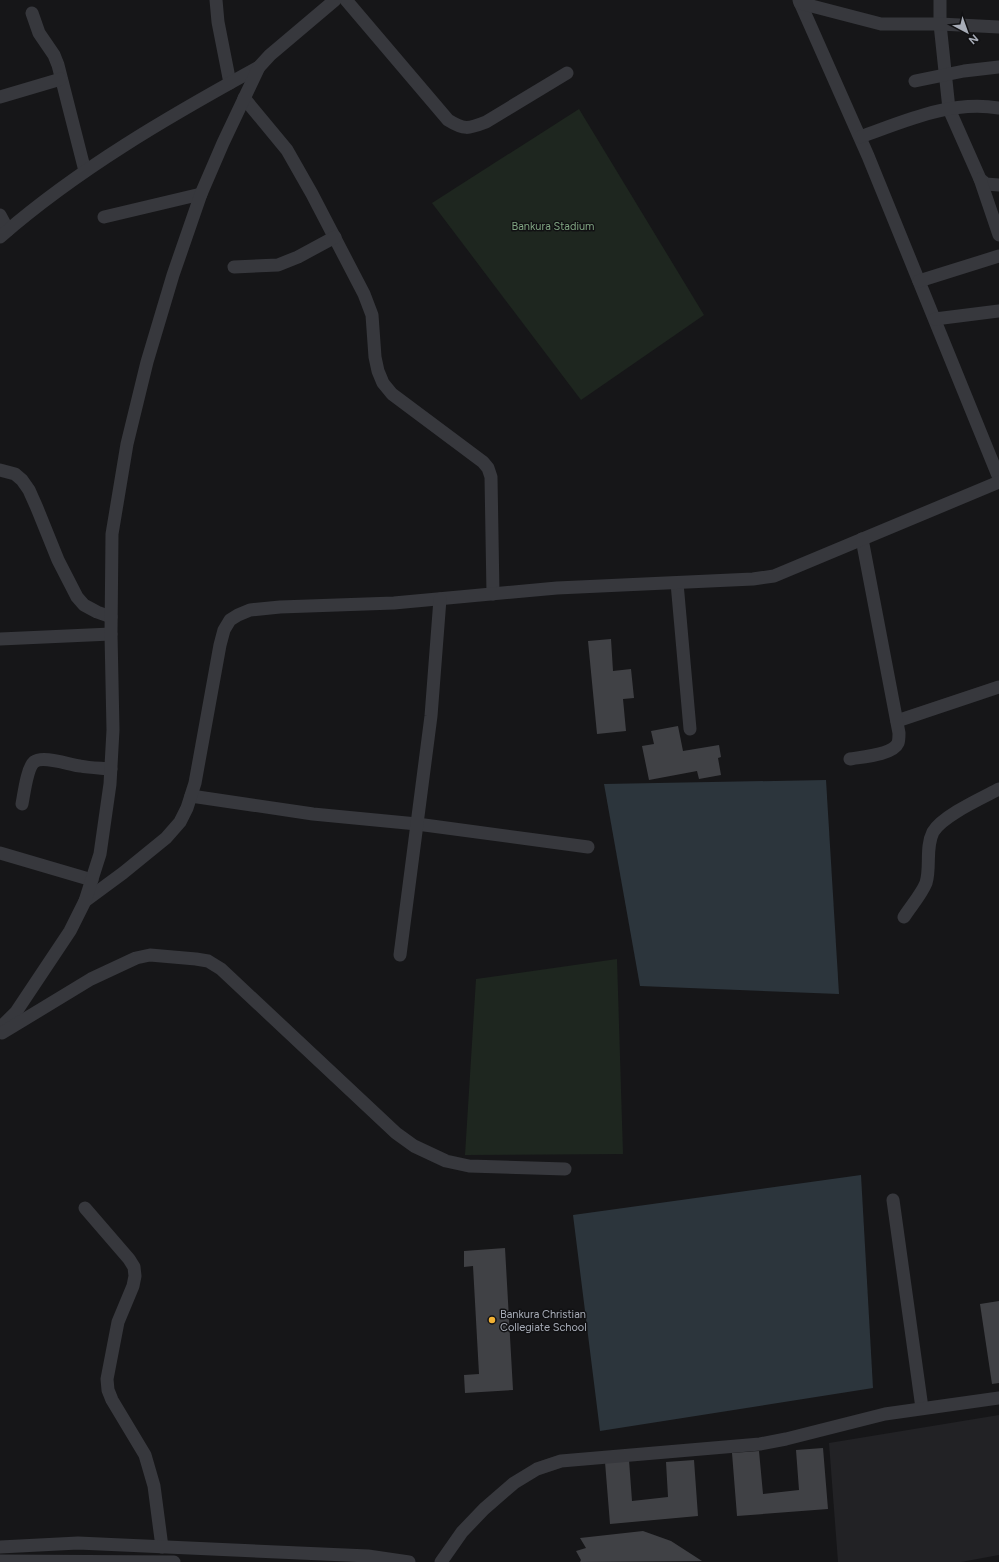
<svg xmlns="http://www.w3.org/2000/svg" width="999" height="1562" viewBox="0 0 999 1562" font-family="Figtree,sans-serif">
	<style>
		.built { fill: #222225 }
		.green { fill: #1e261f }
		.water { fill: #2c353c }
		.building { fill: #404145 }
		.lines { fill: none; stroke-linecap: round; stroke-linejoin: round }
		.minor { stroke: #37383d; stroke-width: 13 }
		.poi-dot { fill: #f2b134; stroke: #111113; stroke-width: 1.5 }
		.labels { text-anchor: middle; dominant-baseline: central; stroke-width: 3; stroke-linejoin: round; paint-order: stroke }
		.park-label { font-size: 11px; fill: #7fa381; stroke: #111113 }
		.poi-label { font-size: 11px; fill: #a8adb8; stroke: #111113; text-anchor: start }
	</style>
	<rect width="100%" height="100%" fill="#161618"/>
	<polygon class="built" points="999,1415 999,1555 961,1562 838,1562 829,1443"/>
	<g class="green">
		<polygon points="579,109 704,315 581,400 432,203"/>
		<polygon points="617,959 623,1154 465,1155 476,979"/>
	</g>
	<g class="water">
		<polygon points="826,780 839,994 640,986 604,784"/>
		<polygon points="861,1175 873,1388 600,1431 573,1215"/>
	</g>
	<g class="building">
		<polygon points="611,639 613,671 631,669 634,698 623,699 626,731 597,734 588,641"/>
		<polygon points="678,726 683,751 719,745 721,757 718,758 721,775 699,779 697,771 649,780 642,746 654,744 651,731"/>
		<polygon points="505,1248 513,1390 465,1393 464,1375 479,1374 473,1266 464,1267 464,1251"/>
		<polygon points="999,1301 999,1383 992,1384 980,1304"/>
		<polygon points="823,1448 828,1509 737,1516 732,1453 759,1451 763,1494 799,1490 796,1450"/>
		<polygon points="629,1460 632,1501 668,1497 666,1462 694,1460 698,1516 610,1524 605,1462"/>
		<polygon points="643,1531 671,1541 702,1561 580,1562 581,1560 576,1551 586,1548 580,1538"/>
	</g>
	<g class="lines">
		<g class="minor">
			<polyline points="216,0 218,22 230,83"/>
			<path d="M346,0l102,120c16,10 20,9 38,2l81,-49"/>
			<polyline points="799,0 868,156 999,478"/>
			<polyline points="940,0 940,24 949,109 980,179 986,184 999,185"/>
			<polyline points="800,3 881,24 940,24 999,27"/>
			<polyline points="32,13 39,33 54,55 58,65 85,171"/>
			<polyline points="915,81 964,71 999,67"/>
			<polyline points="0,97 61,79"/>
			<polyline points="244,98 287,150 312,194 364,294 372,315 375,357 378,371 383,383 392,394 483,462 488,468 491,477 493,594"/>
			<path d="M860,137c45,-16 90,-37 139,-29"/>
			<polyline points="980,179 999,235"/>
			<polyline points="0,215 8,230"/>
			<polyline points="104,217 201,194"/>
			<path d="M0,237c78,-68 168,-120 259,-170"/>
			<polyline points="234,267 278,265 298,257 335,237"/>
			<polyline points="919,281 999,256"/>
			<polyline points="935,319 999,311"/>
			<polyline points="0,470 15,474 22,480 29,490 37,508 58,560 77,597 84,605 97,612 111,617"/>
			<polyline points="677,583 690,729"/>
			<polyline points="0,639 111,634"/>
			<polyline points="897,721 999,687"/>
			<path d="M850,759c11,-2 43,-4 48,-16 1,-3 1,-7 1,-10l-37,-194"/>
			<polyline points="191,796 313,814 417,824 588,847"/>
			<path d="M22,804c2,-10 5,-36 12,-42 9,-7 35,3 46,4 10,2 20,2 31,3"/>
			<polyline points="0,853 92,880"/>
			<polyline points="85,901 123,873 166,838 180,822 187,808 195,783 220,645 224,630 230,620 238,615 250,610 280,607 394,603 557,588 753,579 774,576 999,482"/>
			<path d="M904,917c7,-11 17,-22 22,-34 5,-16 -1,-35 7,-51 9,-16 49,-34 66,-43"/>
			<polyline points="400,955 431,716 440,599"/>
			<polyline points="0,1028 16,1012 70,931 85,901 100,854 110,784 113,730 111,634 112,534 127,444 147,362 173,275 201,194 223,143 259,67 270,55 335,0"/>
			<polyline points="2,1033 91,979 136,958 150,955 196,959 208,961 221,969 396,1133 414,1146 446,1161 469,1166 565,1169"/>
			<polyline points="893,1200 922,1408"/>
			<polyline points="85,1208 129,1259 134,1267 135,1276 133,1286 118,1322 107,1379 108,1390 112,1400 145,1455 154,1486 162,1547"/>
			<polyline points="0,1547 78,1543 368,1556 409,1562"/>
			<polyline points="0,1561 174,1562"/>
			<polyline points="441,1562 462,1532 484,1509 514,1483 537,1469 561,1461 760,1444 786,1439 885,1414 999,1398"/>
		</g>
	</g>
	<circle class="poi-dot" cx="492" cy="1320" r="4"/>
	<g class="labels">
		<g class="park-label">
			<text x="553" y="226">Bankura Stadium</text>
		</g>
		<g class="poi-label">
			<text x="500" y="1314">Bankura Christian<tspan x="500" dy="13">Collegiate School</tspan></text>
		</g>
	</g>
	<g transform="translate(967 32) rotate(139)" stroke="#111113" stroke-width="3" paint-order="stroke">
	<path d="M0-3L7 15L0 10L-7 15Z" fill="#a8adb8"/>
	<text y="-6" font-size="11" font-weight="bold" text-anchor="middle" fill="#a8adb8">N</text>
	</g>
</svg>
